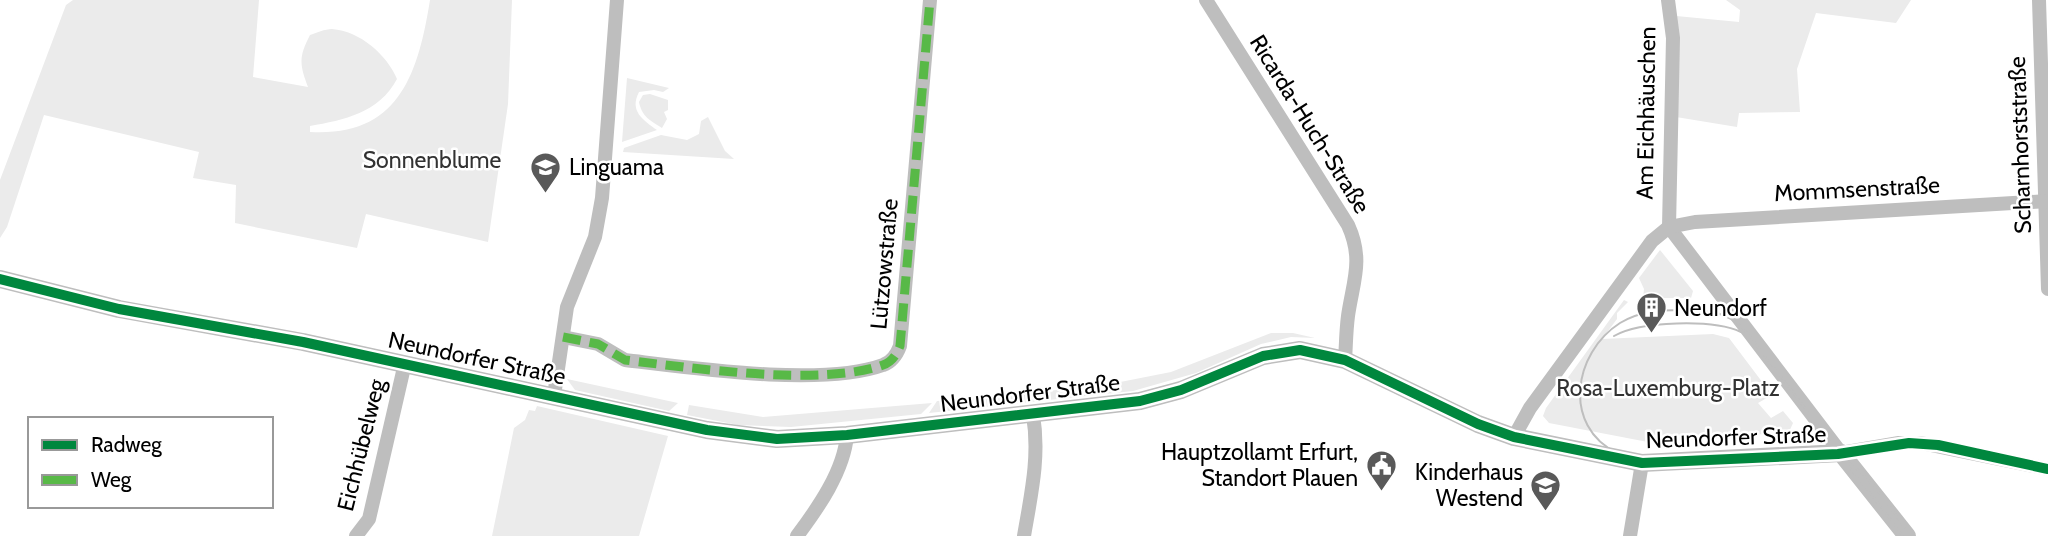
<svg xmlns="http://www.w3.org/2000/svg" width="2048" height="536" viewBox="0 0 2048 536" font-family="Cabin,sans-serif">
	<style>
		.green { fill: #ebebeb }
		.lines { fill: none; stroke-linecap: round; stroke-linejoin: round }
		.minor { stroke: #bebebe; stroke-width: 14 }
		.tertiary { stroke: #bebebe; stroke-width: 18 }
		.tram { stroke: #bebebe; stroke-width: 2 }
		.quiet { stroke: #58b947; stroke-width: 9; stroke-dasharray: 18 9; stroke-linecap: butt }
		.cycleway-casing { stroke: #fff; stroke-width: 15 }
		.cycleway { stroke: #00873e; stroke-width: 10 }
		.labels { text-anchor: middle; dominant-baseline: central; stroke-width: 5; stroke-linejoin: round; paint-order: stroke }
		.street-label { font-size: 23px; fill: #000; stroke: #fff }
		.park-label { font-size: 23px; fill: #323232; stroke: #fff }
		.poi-label { font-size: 23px; fill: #000; stroke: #fff; text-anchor: start }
	</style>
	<rect width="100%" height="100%" fill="#fff"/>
	<g class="green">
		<path d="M73,0h186l-6,77 55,10c-8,-22 -10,-29 2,-52 6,-2 15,-6 22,-6 28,2 55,26 65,50 -18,34 -53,41 -87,47v6c89,5 108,-58 120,-132h82l-4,104 -20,138 -122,-28 -9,34 -122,-25 1,-38 -43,-7 6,-26 -155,-37 -37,112 -7,11v-58l66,-175z"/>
		<polygon points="1726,0 1911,0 1896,23 1816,13 1797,69 1800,112 1739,113 1737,127 1676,117 1676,16 1739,22 1740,10"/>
		<path d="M627,78l42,10 -6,4 -9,-2 -15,2c-10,19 4,28 18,38l-35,12z"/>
		<path d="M650,94l18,6v10l-4,2 3,7 -5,9c-12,-8 -20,-11 -23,-26l4,-7z"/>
		<polygon points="708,117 725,151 734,159 623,152 624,148 661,135 687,140 699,134 701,121"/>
		<polygon points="1660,250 1693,291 1691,298 1643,298 1644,289 1639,278"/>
		<polygon points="1624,300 1628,302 1617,313 1617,319 1602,339 1713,334 1729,338 1772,395 1758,403 1771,418 1783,411 1793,423 1789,432 1653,443 1549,423 1543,416 1546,408"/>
		<polygon points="1271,333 1293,333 1315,338 1291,337 1261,344 1196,373 1133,391 929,413 937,401 1100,386 1171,372"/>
		<polygon points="567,379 678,403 669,411 575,390"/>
		<polygon points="932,403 921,414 791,427 738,425 687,415 689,405 763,417"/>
		<polygon points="537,406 668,436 639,536 492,536 514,428 525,420 529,410 535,411"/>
	</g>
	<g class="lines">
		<g class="minor">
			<path d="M1206,0l142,225c16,35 5,56 0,91 -2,15 -2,30 -3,44"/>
			<polyline points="1668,0 1673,38 1669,227"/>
			<polyline points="2039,0 2048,289"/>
			<polyline points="1669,227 1841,453 1899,443 1921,443 2048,469"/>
			<path d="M563,337l35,7 27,16c67,8 197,27 258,5 9,-3 14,-11 17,-19l30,-346"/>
			<polyline points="554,396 567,307 595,237 602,198 617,0"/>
			<polyline points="1514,437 1530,408 1652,241 1669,227 1695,222 2048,201"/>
			<polyline points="356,536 369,519 405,363"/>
			<path d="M797,536c21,-28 47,-65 50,-101"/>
			<path d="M1024,536c7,-41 16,-80 9,-121"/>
			<polyline points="1630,536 1642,463"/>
		</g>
		<polyline class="tertiary" points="0,279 119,309 303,342 707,430 777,439 847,435 1140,401 1181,390 1263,356 1300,350 1345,360 1478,424 1514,437 1642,463 1841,453 1907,536"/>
		<g class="tram">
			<path d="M1614,336c26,-15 99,-17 127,-4"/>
			<path d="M1903,536c-21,-28 -42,-56 -65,-82 -22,-33 -46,-63 -70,-94 -11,-13 -21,-31 -35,-40 -16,-10 -34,-11 -52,-10 -22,0 -41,1 -61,13 -47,30 -58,103 -3,130 41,21 147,1 195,-2 49,2 72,50 99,85"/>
		</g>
		<path class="quiet" d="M563,337l35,7 27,16c67,8 197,27 258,5 9,-3 14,-11 17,-19l30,-346"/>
		<defs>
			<polyline id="cycleway" points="0,279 119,309 303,342 707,430 777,439 847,435 1140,401 1181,390 1263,356 1300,350 1345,360 1478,424 1514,437 1642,463 1838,454 1909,443 1938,445 2048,469"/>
		</defs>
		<use href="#cycleway" class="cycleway-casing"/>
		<use href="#cycleway" class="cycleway"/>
	</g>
	<defs>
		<symbol id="university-pin" viewBox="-11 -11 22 30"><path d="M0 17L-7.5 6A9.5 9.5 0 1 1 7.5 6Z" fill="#595959" stroke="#fff"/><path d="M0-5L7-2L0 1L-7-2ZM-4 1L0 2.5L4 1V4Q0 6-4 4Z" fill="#fff"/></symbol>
		<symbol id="building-pin" viewBox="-11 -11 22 30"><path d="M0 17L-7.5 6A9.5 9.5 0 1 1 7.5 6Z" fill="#595959" stroke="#fff"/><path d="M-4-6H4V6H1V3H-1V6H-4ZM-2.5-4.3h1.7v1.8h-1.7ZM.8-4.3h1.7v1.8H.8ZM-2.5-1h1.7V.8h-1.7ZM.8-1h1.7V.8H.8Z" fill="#fff"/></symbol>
		<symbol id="civic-pin" viewBox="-11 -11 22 30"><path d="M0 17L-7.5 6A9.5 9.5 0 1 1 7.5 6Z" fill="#595959" stroke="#fff"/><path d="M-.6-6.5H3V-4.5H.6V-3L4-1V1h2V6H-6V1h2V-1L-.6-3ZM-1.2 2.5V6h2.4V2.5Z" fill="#fff"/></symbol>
		<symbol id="school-pin" viewBox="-11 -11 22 30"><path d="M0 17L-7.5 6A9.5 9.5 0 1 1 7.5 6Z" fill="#595959" stroke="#fff"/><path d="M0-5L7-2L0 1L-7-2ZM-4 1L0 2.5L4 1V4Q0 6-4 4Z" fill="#fff"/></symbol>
	</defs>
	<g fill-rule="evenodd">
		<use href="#university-pin" x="528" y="150" width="35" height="47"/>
		<use href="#building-pin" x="1634" y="290" width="35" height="47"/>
		<use href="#civic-pin" x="1364" y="448" width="35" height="47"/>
		<use href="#school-pin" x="1528" y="468" width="35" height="47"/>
	</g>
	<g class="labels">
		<g class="street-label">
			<text transform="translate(1646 113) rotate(-89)">Am Eichhäuschen</text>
			<text transform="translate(1310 124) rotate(58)">Ricarda-Huch-Straße</text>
			<text transform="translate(2020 145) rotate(-92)">Scharnhorststraße</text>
			<text transform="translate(1857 189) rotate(-3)">Mommsenstraße</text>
			<text transform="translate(884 264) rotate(-85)">Lützowstraße</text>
			<text transform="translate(477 358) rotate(12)">Neundorfer Straße</text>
			<text transform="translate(1030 393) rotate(-7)">Neundorfer Straße</text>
			<text transform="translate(1736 437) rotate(-2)">Neundorfer Straße</text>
			<text transform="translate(361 445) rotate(-76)">Eichhübelweg</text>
		</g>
		<g class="park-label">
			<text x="432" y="160">Sonnenblume</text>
			<text x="1668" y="388">Rosa-Luxemburg-Platz</text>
		</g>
		<g class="poi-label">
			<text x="569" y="167">Linguama</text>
			<text x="1674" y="308">Neundorf</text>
			<text x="1358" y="452" text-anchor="end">Hauptzollamt Erfurt,<tspan x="1358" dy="26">Standort Plauen</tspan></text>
			<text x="1523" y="472" text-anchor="end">Kinderhaus<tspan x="1523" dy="26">Westend</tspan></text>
		</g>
	</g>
	<rect x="28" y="417" width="245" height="91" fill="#ffffff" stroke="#999999" stroke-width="2"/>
	<rect x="42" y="440" width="35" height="10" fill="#00873e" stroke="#999999" stroke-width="2"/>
	<text x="91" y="452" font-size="21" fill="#000000">Radweg</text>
	<rect x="42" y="475" width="35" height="10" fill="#58b947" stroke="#999999" stroke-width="2"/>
	<text x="91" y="487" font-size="21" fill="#000000">Weg</text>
</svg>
